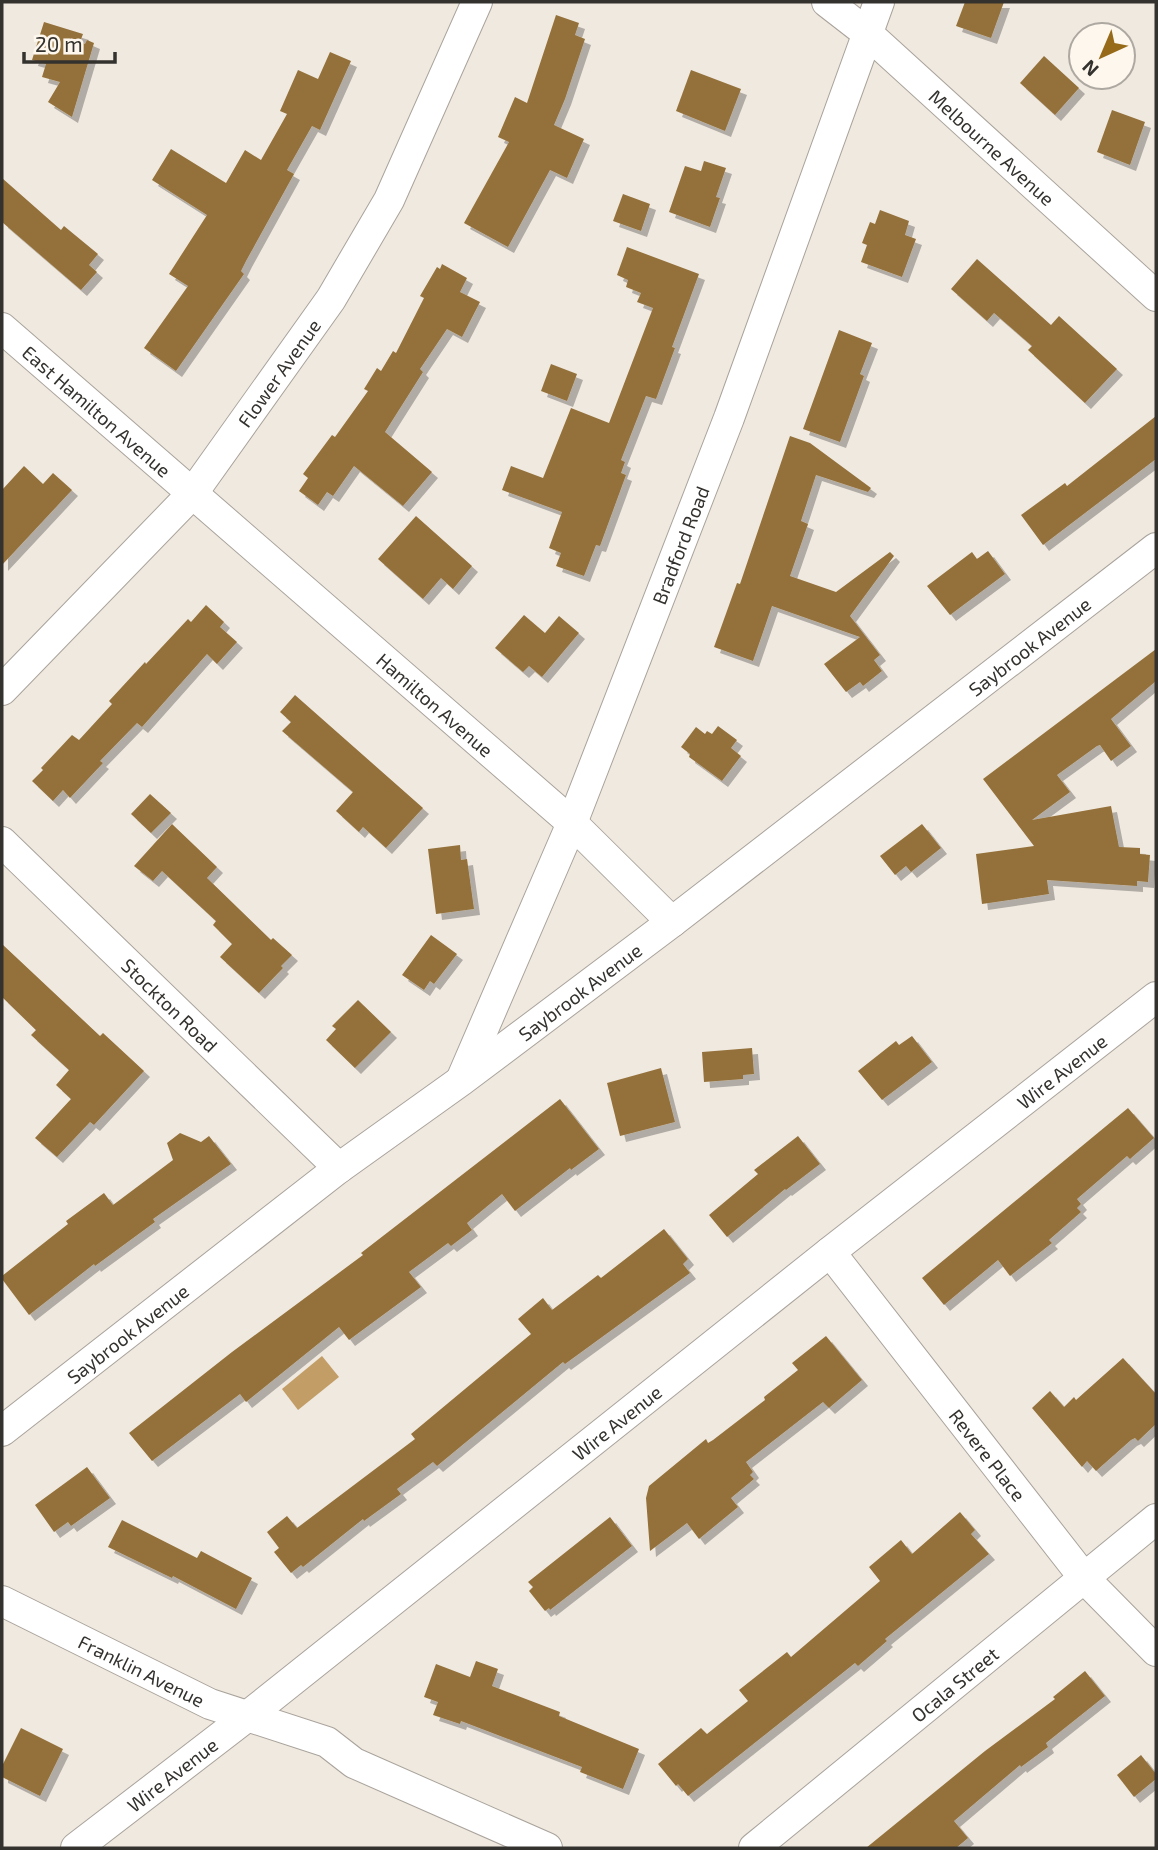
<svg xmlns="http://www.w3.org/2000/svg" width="1158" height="1850" viewBox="0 0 1158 1850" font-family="'Exo 2',sans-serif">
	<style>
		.water { fill: #c29d66 }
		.building { fill: #94713b; filter: url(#shadow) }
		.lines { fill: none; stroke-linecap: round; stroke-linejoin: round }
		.minor-casing { stroke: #a9a39b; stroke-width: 32 }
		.minor { stroke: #fff; stroke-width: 30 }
		.labels { text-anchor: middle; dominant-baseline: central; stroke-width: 7; stroke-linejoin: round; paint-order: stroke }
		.street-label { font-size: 19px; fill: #34322e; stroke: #fdf7ed }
	</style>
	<defs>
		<filter id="shadow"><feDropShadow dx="6" dy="6" stdDeviation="0" flood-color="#0004"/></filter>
	</defs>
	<rect width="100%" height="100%" fill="#f0e9e0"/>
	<polygon class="water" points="322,1356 339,1377 298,1410 282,1389"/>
	<g class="building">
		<polygon points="965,2 1004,2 991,38 956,26"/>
		<polygon points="556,15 579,23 575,35 585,39 565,99 554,125 584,139 567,178 550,170 508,247 464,223 509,142 498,137 515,97 527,103"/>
		<polygon points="44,22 83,34 80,42 85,44 87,40 94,43 72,117 48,102 60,82 42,77 46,64 32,60"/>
		<polygon points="330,52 351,61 320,130 312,126 287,170 294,174 246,261 241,271 244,274 176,371 144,348 188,286 169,274 207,215 152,180 171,149 226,183 245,150 261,160 287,114 280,111 298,70 318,79"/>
		<polygon points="1044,56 1079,88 1055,115 1020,83"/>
		<polygon points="691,70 741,89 725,131 676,111"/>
		<polygon points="1112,110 1145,122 1130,165 1097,152"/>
		<polygon points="704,161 726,168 716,197 720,198 710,227 669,212 685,166 701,171"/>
		<polygon points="2,178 61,230 64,226 98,254 89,265 97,272 81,290 2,222"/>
		<polygon points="623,194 650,204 641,231 613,221"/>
		<polygon points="880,210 909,221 905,235 916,239 902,277 861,262 867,245 862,243 870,222 875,224"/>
		<polygon points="627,247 699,274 672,347 675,348 656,399 646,396 621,460 625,462 621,473 626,475 600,546 596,545 584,576 556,566 561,553 549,548 562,512 502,490 511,466 543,478 571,408 609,423 653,308 637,302 641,293 626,287 628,280 617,275"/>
		<polygon points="977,259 1051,325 1059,316 1117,369 1085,403 1028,350 1032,346 994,313 987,321 951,289"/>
		<polygon points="442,264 467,278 460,292 480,302 462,337 447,329 420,369 423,372 385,432 432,472 403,506 354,466 333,496 327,492 318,505 299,491 308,478 303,474 332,435 335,437 368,391 364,389 377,368 381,371 393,351 396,353 424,298 420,296 437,267 440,269"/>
		<polygon points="839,330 872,343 860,374 864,376 840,442 803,429"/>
		<polygon points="551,364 577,374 567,401 541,391"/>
		<polygon points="1156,416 1156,459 1043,545 1021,515 1065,483 1067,486"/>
		<polygon points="790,436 810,443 871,488 868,492 816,475 801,521 808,524 790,576 836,592 890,552 894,556 850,616 880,655 874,660 882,671 863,686 860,682 846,692 824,664 860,637 772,606 753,661 714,647 737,583 740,584"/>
		<polygon points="24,466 43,484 53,473 72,490 2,565 2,490"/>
		<polygon points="416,516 472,566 453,589 441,578 423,599 378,559"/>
		<polygon points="988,551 1005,574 950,615 927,586 972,552 977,559"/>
		<polygon points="206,605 224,622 220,627 237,642 217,664 207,654 142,727 137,723 100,761 103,763 70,798 63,790 53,801 32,781 43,770 41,768 72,735 79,740 112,704 109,701 145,662 146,664 188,619 191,622"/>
		<polygon points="524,615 545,633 559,616 579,633 542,677 529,666 523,672 495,648"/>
		<polygon points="1156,649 1156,681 1111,719 1131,746 1111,761 1100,745 1097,746 1057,775 1070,792 1032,820 1111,806 1119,847 1140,848 1140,854 1150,855 1148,882 1137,881 1137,886 1047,880 1049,894 982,904 976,854 1034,846 983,779"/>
		<polygon points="295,695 423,808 386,848 363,827 359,832 336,811 353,792 282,731 291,722 280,712"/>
		<polygon points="718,726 737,740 731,748 741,756 722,781 689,757 690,754 681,747 696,727 705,734 707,731 712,734"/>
		<polygon points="150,794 171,813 151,833 131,814"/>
		<polygon points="172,824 217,867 207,878 271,940 273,938 292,955 281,966 283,968 259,993 220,957 232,944 213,925 216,921 162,871 153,881 134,866"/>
		<polygon points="922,824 941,848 911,872 906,866 895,875 880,856"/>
		<polygon points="460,845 461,860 467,859 474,909 436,914 428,849"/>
		<polygon points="431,935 457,954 434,984 430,981 424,990 402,975"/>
		<polygon points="2,944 100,1036 103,1033 144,1071 94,1125 90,1122 57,1157 35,1138 71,1099 56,1085 69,1070 31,1035 36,1030 2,997"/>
		<polygon points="358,1000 391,1032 355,1068 326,1040 336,1029 332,1026"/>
		<polygon points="912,1036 932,1062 882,1100 858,1071 896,1041 899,1045"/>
		<polygon points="752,1048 754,1074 743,1075 743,1079 704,1082 702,1052"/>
		<polygon points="661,1068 675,1122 620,1136 607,1083"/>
		<polygon points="560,1099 599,1149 571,1170 570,1168 515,1211 502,1194 467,1223 472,1230 451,1246 448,1243 409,1272 421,1287 349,1340 339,1327 246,1402 240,1394 152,1461 129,1433 232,1352 363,1255 361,1253"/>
		<polygon points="1128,1108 1154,1138 1130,1159 1127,1156 1077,1199 1081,1204 1077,1208 1081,1212 1049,1240 1052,1243 1010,1276 998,1260 944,1305 922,1278"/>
		<polygon points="180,1133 201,1142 209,1136 231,1164 153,1219 155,1222 95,1266 94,1264 29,1315 2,1279 2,1276 68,1224 66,1221 104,1193 113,1205 173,1160 167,1143"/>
		<polygon points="798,1136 820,1164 786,1190 785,1189 727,1237 709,1215 758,1174 754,1170"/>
		<polygon points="664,1229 688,1259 683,1264 690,1273 565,1364 563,1362 437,1466 433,1462 397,1489 401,1494 364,1521 363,1519 303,1567 301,1565 291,1573 274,1552 279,1548 267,1532 287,1516 297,1528 415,1439 411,1434 531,1334 518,1319 543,1298 552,1310 598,1275 601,1278"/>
		<polygon points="826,1336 862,1380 829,1408 823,1402 746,1462 753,1472 750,1475 754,1479 731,1498 738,1507 699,1539 687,1523 650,1551 646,1498 649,1486 706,1439 708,1443 713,1440 765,1400 764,1397 798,1370 792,1363"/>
		<polygon points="1123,1358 1156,1394 1156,1424 1138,1441 1135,1438 1131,1440 1096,1471 1087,1461 1082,1467 1032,1408 1050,1391 1064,1407 1074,1397 1076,1400"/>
		<polygon points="87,1467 110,1498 71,1526 68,1522 54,1532 35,1505"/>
		<polygon points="960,1512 975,1530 971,1534 989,1554 885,1639 887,1641 858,1666 855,1663 688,1796 678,1784 676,1786 658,1764 701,1728 707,1734 748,1701 739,1690 787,1652 791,1657 880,1581 869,1567 901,1540 912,1554"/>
		<polygon points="610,1517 632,1546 550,1610 549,1608 545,1611 529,1591 533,1587 528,1582"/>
		<polygon points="122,1520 197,1558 201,1551 252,1578 236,1609 173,1576 172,1578 108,1547"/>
		<polygon points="476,1661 498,1669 492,1686 560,1712 559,1716 639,1749 623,1789 580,1772 582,1767 461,1721 460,1724 433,1715 438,1702 424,1697 436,1664 470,1677"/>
		<polygon points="1085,1671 1105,1696 1046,1743 1048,1747 1021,1767 1020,1765 954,1821 968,1838 956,1848 866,1848 985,1751 1055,1699 1053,1697"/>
		<polygon points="21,1728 63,1749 40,1796 2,1777 2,1766"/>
		<polygon points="1141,1755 1156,1774 1156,1779 1134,1797 1117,1775"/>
	</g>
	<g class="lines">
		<defs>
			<g id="minor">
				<path id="s1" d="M827,2l40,31 289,263"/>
				<path id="s2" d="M2,328l570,495 100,99"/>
				<path id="s3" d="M2,690l190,-196 139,-195 58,-99 88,-198"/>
				<path id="s4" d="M2,842l337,326"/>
				<path id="s5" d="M462,1078l110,-255 157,-405 150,-416"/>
				<path id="s6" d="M830,1252l255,327 71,72"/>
				<path id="s7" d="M2,1431l337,-263 123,-88 210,-158 484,-374"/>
				<path id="s8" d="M2,1601l208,103 117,38 27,21 193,85"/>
				<path id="s9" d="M76,1848l173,-133 581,-463 326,-255"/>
				<path id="s10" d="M754,1848l402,-329"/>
			</g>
		</defs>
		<use href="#minor" class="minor-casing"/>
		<use href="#minor" class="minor"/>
	</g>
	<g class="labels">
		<g class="street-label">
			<text stroke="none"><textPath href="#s1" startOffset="220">Melbourne Avenue</textPath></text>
			<text stroke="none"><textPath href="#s3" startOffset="422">Flower Avenue</textPath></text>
			<text stroke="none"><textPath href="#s2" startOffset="126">East Hamilton Avenue</textPath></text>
			<text stroke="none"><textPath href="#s5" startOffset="576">Bradford Road</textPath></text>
			<text stroke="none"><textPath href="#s7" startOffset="1293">Saybrook Avenue</textPath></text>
			<text stroke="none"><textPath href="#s2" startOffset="574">Hamilton Avenue</textPath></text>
			<text stroke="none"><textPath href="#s7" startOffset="726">Saybrook Avenue</textPath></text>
			<text stroke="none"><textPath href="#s4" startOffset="234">Stockton Road</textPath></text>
			<text stroke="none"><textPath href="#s9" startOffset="1255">Wire Avenue</textPath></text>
			<text stroke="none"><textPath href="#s7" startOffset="159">Saybrook Avenue</textPath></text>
			<text stroke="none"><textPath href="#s9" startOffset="688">Wire Avenue</textPath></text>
			<text stroke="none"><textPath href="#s6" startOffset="257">Revere Place</textPath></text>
			<text stroke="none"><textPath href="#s8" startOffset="156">Franklin Avenue</textPath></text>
			<text stroke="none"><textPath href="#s10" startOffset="259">Ocala Street</textPath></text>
			<text stroke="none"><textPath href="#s9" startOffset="121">Wire Avenue</textPath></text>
		</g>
	</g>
	<rect width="1158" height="1850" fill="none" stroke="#34322e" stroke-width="7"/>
	<g transform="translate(1102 56) rotate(224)"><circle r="33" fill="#fdf7ed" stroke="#ada8a1" stroke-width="2"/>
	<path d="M0-5L12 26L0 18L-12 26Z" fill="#976a19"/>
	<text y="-10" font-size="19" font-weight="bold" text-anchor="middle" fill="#34322e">N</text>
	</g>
	<path d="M24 52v10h91v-10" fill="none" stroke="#34322e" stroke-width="3.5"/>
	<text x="35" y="52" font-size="21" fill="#34322e" stroke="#fdf7ed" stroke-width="5" paint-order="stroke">20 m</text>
</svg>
